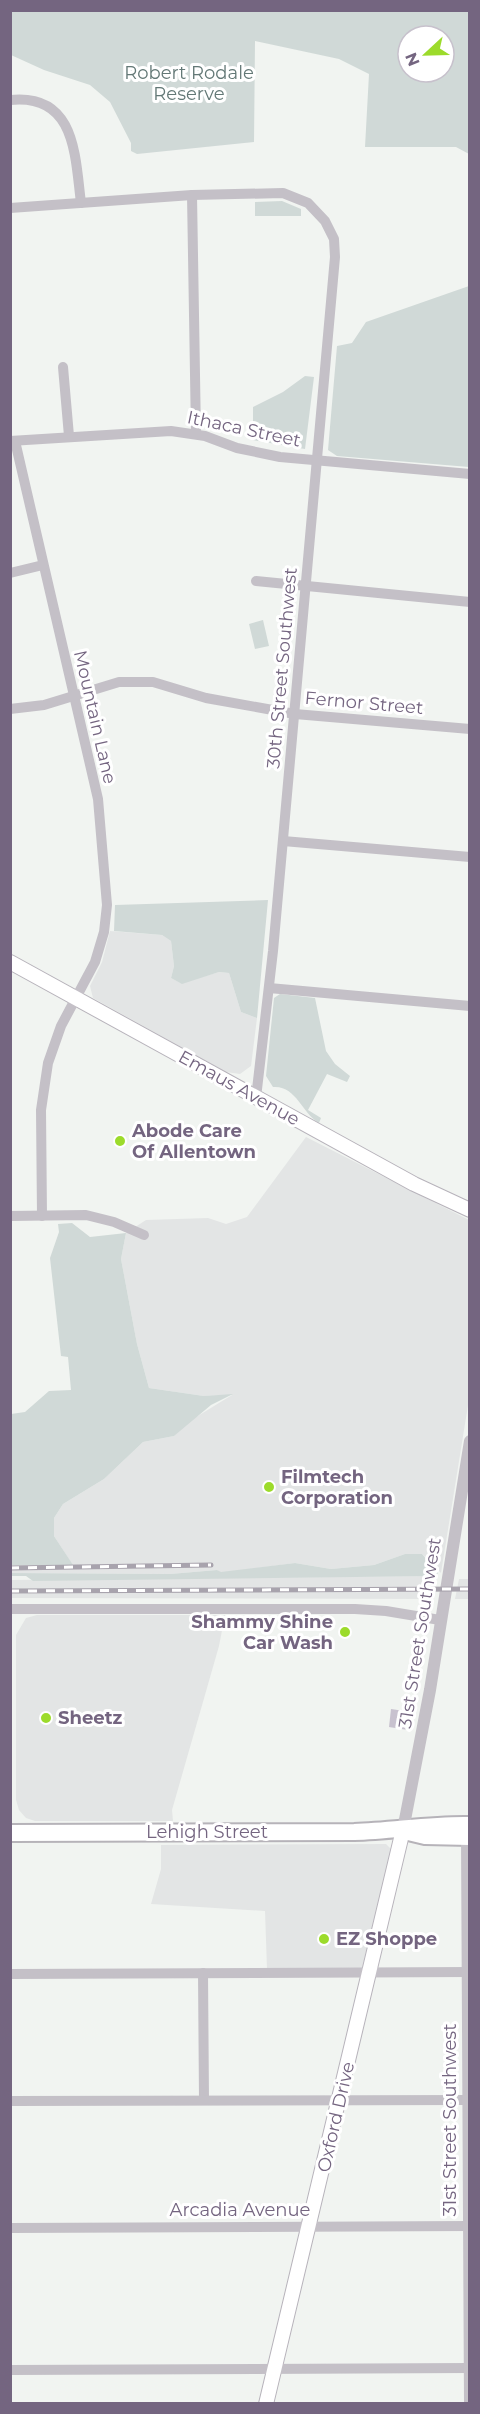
<svg xmlns="http://www.w3.org/2000/svg" width="480" height="2414" viewBox="0 0 480 2414" font-family="Montserrat,sans-serif">
	<style>
		.built { fill: #e3e5e5 }
		.green { fill: #d0d9d7; fill-rule: evenodd }
		.water { fill: #c8c2cf }
		.lines { fill: none; stroke-linecap: round; stroke-linejoin: round }
		.secondary-casing { stroke: #b7b3bb; stroke-width: 16 }
		.trunk-casing { stroke: #b6b3b9; stroke-width: 20 }
		.minor { stroke: #c4c0c7; stroke-width: 10 }
		.tertiary { stroke: #c4c0c7; stroke-width: 12 }
		.secondary { stroke: #fff; stroke-width: 14 }
		.trunk { stroke: #fff; stroke-width: 16 }
		.rail-casing { stroke: #a8a3ad; stroke-width: 5 }
		.rail { stroke: #fff; stroke-width: 3; stroke-dasharray: 9; stroke-linecap: butt }
		.poi-dot { fill: #9cdb2b; stroke: #fff; stroke-width: 2 }
		.labels { text-anchor: middle; dominant-baseline: central; stroke-width: 6; stroke-linejoin: round; paint-order: stroke }
		.park-label { font-size: 18px; fill: #637876; stroke: #fff }
		.street-label { font-size: 18px; fill: #746580; stroke: #fff }
		.poi-label { font-size: 18px; font-weight: bold; fill: #746580; stroke: #fff; text-anchor: start }
	</style>
	<rect width="100%" height="100%" fill="#f1f4f1"/>
	<g class="built">
		<polygon points="110,931 162,935 171,941 174,966 171,978 181,983 219,972 229,973 241,1012 257,1018 251,1066 240,1074 226,1072 93,998 90,986 102,962"/>
		<polygon points="306,1137 469,1220 469,1399 441,1573 422,1554 405,1554 374,1565 331,1569 295,1563 221,1573 217,1570 170,1574 11,1573 11,1564 72,1564 54,1536 54,1518 63,1504 104,1479 143,1442 174,1436 188,1422 232,1395 204,1396 149,1388 137,1344 121,1259 126,1233 146,1220 208,1218 226,1224 247,1217"/>
		<polygon points="437,1576 434,1599 11,1598 11,1580"/>
		<polygon points="459,1579 469,1579 469,1599 455,1599"/>
		<polygon points="37,1615 225,1615 219,1646 172,1810 173,1821 35,1821 26,1818 19,1810 16,1800 16,1635 26,1618"/>
		<polygon points="386,1844 391,1849 390,1858 362,1968 267,1969 265,1911 151,1904 161,1869 161,1845"/>
	</g>
	<g class="green">
		<path d="M11,10l458,1v143l-13,-7h-91l4,-73 -30,-15 -84,-18 -1,101 -117,12 -6,-3v-8l-21,-41 -20,-17 -46,-15 -33,-15zM408,36h36v36h-36z"/>
		<polygon points="282,201 301,209 301,216 255,216 255,202"/>
		<polygon points="469,286 469,467 337,456 328,450 337,346 352,343 366,322"/>
		<polygon points="305,376 314,377 305,449 253,440 253,407 283,392"/>
		<polygon points="263,620 269,646 255,649 249,624"/>
		<polygon points="268,900 257,1018 241,1012 229,973 219,972 182,984 171,978 174,966 171,941 162,935 114,931 115,905"/>
		<path d="M280,994l35,4 11,53 9,13 15,12 -3,6 -20,-8 -19,36 13,8 -2,5c-17,-10 -23,-38 -46,-36l-7,-11 8,-78z"/>
		<polygon points="72,1223 90,1237 126,1233 121,1259 137,1344 149,1388 204,1396 233,1394 211,1405 174,1436 143,1442 104,1479 63,1504 54,1518 54,1536 73,1565 11,1565 11,1414 25,1412 49,1391 71,1390 68,1357 61,1356 50,1258 59,1232 58,1224"/>
		<polygon points="405,1554 422,1554 438,1572 437,1576 33,1581 26,1576 11,1576 11,1573 170,1574 217,1570 221,1572 295,1563 331,1569 374,1565"/>
	</g>
	<polygon class="water" points="391,1709 411,1712 408,1730 389,1727"/>
	<g class="lines">
		<defs>
			<g id="secondary">
				<polyline points="10,962 414,1184 470,1210"/>
				<polyline points="266,2404 403,1830"/>
			</g>
			<g id="trunk">
				<polyline points="404,1831 425,1836 470,1837"/>
				<path d="M10,1833l344,-1c39,-1 76,-8 116,-7"/>
			</g>
		</defs>
		<use href="#secondary" class="secondary-casing"/>
		<use href="#trunk" class="trunk-casing"/>
		<g class="minor">
			<path d="M10,100c66,-7 65,56 71,103"/>
			<polyline points="192,195 196,434"/>
			<polyline points="10,208 192,195 283,193 308,203 325,221 334,239 335,257 273,951 256,1098"/>
			<polyline points="63,367 69,436"/>
			<polyline points="10,441 171,431 205,436 237,448 280,457 470,474"/>
			<polyline points="15,441 98,799 107,905 104,932 95,962 61,1026 48,1063 41,1110 42,1216"/>
			<polyline points="10,573 43,565"/>
			<polyline points="256,581 470,602"/>
			<polyline points="10,709 44,705 119,682 153,682 206,698 295,714 470,729"/>
			<polyline points="283,841 470,857"/>
			<polyline points="269,988 470,1006"/>
			<polyline points="10,1216 86,1215 114,1222 144,1235"/>
			<polyline points="10,1609 355,1609 386,1611 440,1620"/>
			<polyline points="466,1837 469,2404"/>
			<polyline points="203,1973 204,2100"/>
			<polyline points="10,1974 470,1972"/>
			<polyline points="10,2101 470,2100"/>
			<polyline points="10,2228 470,2226"/>
			<polyline points="10,2370 470,2368"/>
		</g>
		<polyline class="tertiary" points="403,1830 430,1690 470,1441"/>
		<use href="#secondary" class="secondary"/>
		<use href="#trunk" class="trunk"/>
		<defs>
			<g id="rail">
				<polyline points="10,1568 211,1565"/>
				<polyline points="10,1591 470,1589"/>
			</g>
		</defs>
		<use href="#rail" class="rail-casing"/>
		<use href="#rail" class="rail"/>
	</g>
	<g class="poi-dot">
		<circle cx="120" cy="1141" r="6"/>
		<circle cx="269" cy="1487" r="6"/>
		<circle cx="345" cy="1632" r="6"/>
		<circle cx="46" cy="1718" r="6"/>
		<circle cx="324" cy="1939" r="6"/>
	</g>
	<g class="labels">
		<g class="park-label">
			<text x="189" y="73">Robert Rodale<tspan x="189" dy="21">Reserve</tspan></text>
		</g>
		<g class="street-label">
			<text transform="translate(244 429) rotate(12)">Ithaca Street</text>
			<text transform="translate(282 668) rotate(-85)">30th Street Southwest</text>
			<text transform="translate(364 703) rotate(5)">Fernor Street</text>
			<text transform="translate(95 717) rotate(77)">Mountain Lane</text>
			<text transform="translate(239 1088) rotate(29)">Emaus Avenue</text>
			<text transform="translate(420 1633) rotate(-81)">31st Street Southwest</text>
			<text x="207" y="1832">Lehigh Street</text>
			<text transform="translate(336 2117) rotate(-77)">Oxford Drive</text>
			<text transform="translate(450 2120) rotate(-90)">31st Street Southwest</text>
			<text x="240" y="2210">Arcadia Avenue</text>
		</g>
		<g class="poi-label">
			<text x="132" y="1131">Abode Care<tspan x="132" dy="21">Of Allentown</tspan></text>
			<text x="281" y="1477">Filmtech<tspan x="281" dy="21">Corporation</tspan></text>
			<text x="333" y="1622" text-anchor="end">Shammy Shine<tspan x="333" dy="21">Car Wash</tspan></text>
			<text x="58" y="1718">Sheetz</text>
			<text x="336" y="1939">EZ Shoppe</text>
		</g>
	</g>
	<rect width="480" height="2414" fill="none" stroke="#746580" stroke-width="24"/>
	<g transform="translate(426 54) rotate(248)"><circle r="28" fill="#ffffff" stroke="#c7c1cc" stroke-width="1.5"/>
	<path d="M0-4.5L10 22L0 15L-10 22Z" fill="#9cdb2b"/>
	<text y="-9" font-size="16" font-weight="bold" text-anchor="middle" fill="#746580">N</text>
	</g>
</svg>
